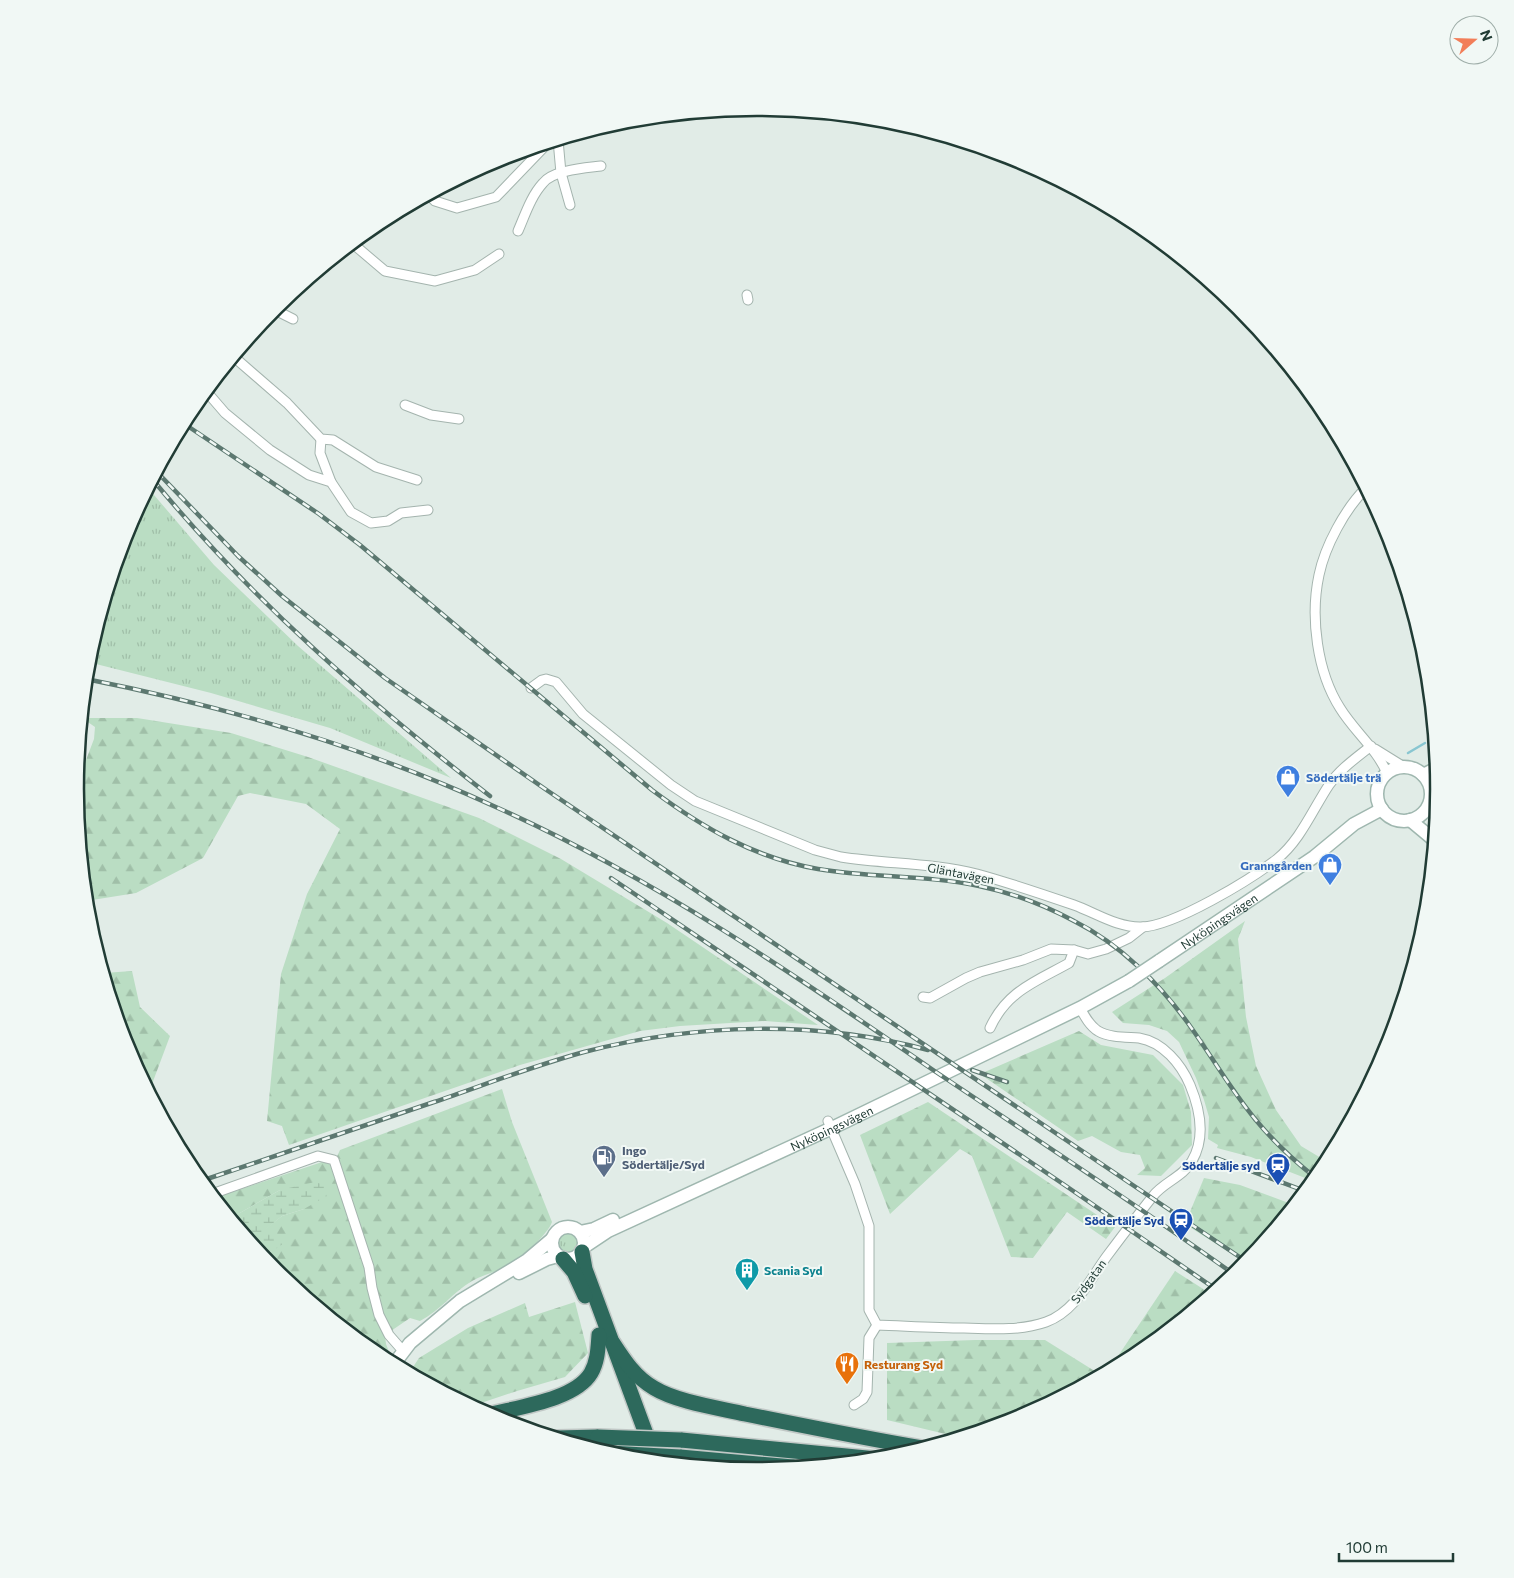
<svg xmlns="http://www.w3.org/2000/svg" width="1514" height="1578" viewBox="0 0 1514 1578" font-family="Commissioner,sans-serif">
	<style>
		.grass { fill: url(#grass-tufts) }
		.forest { fill: url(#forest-firs) }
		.wetland { fill: url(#wetland-marsh) }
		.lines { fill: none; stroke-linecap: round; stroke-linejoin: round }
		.stream { stroke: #89c6d1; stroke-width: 2.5 }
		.minor-casing { stroke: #a4b4ae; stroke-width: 11 }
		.secondary-casing { stroke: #9fb7af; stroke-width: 15 }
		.motorway-casing { stroke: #c1c8c6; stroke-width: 18 }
		.minor { stroke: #fff; stroke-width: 9 }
		.secondary { stroke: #fff; stroke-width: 12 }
		.motorway { stroke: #2d695c; stroke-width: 15 }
		.rail-casing { stroke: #5c7870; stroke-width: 4.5 }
		.rail { stroke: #f1f8f5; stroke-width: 2.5; stroke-dasharray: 8; stroke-linecap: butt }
		.secondary-bridge-casing { stroke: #9fb7af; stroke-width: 15; stroke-linecap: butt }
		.motorway-bridge-casing { stroke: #c1c8c6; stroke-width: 18; stroke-linecap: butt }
		.secondary-bridge { stroke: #fff; stroke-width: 12 }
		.motorway-bridge { stroke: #2d695c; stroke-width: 15 }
		.labels { text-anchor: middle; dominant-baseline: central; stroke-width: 4; stroke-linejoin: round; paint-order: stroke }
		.shop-label { font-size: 12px; font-weight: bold; fill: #366cbe; stroke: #f1f8f5; text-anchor: start }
		.street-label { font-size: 12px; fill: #213c35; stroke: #f1f8f5 }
		.service-label { font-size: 12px; font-weight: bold; fill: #4e5e75; stroke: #f1f8f5; text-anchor: start }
		.transit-label { font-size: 12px; font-weight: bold; fill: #164399; stroke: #f1f8f5; text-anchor: end }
		.culture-label { font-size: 12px; font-weight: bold; fill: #0d838f; stroke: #f1f8f5; text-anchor: start }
		.food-label { font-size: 12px; font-weight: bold; fill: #c56008; stroke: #f1f8f5; text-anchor: start }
		.rim { fill: none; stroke: #213c35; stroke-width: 2.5 }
	</style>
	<defs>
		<pattern id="grass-tufts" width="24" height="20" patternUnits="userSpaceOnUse" patternTransform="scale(1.25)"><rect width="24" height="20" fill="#baddc3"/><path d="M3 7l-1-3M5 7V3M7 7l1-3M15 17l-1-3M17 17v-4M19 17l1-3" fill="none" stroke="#a0bfa8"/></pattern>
		<pattern id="forest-firs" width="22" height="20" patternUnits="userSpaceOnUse" patternTransform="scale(1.25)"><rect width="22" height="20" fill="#baddc3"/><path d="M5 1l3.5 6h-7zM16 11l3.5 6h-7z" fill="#a0bfa8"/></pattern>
		<pattern id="wetland-marsh" width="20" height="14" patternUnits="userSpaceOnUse" patternTransform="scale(1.25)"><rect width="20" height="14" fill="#baddc3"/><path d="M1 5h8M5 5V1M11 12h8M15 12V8" fill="none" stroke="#a0bfa8"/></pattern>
	</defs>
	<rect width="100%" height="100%" fill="#e1ece7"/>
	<g class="grass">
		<polygon points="148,488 214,565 298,646 451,778 330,728 211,693 88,662 127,528"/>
		<circle cx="569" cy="1244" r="11"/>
	</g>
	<g class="forest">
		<polygon points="82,718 137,718 231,733 308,757 479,818 561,859 667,923 818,1025 765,1021 680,1026 640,1031 520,1065 289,1145 282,1126 267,1121 281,974 307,894 340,829 306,804 250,793 238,796 203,858 136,893 86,901 75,789 94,739 95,727"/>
		<polygon points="1245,921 1238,939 1246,1017 1256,1066 1276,1110 1301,1146 1321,1158 1331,1156 1324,1168 1313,1181 1251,1157 1217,1148 1218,1145 1208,1139 1209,1117 1204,1100 1196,1078 1179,1042 1167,1031 1149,1025 1123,1023 1112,1012 1165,978"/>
		<polygon points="132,971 140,1007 170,1036 149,1092 127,1050 104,973"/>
		<polygon points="1079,1031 1101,1045 1153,1055 1183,1085 1191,1112 1192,1145 1161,1176 1137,1175 1145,1168 1140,1155 1121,1152 1092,1136 1078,1141 980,1074"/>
		<path d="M502,1089l10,33 40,100c-6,16 -36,39 -51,47 -9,4 -20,7 -29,12 -19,11 -32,30 -52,40l-10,-3 -25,17 1,9 5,13 -3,4 -10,-5 -103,-85 -13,-16 10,-4 -8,-21 18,-14 22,-7 -24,-19 -49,28 -17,-20 108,-36 11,3 7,-15z"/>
		<polygon points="928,1102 1115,1227 1106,1239 1067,1212 1033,1258 1011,1257 972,1156 960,1149 890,1214 860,1135"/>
		<polygon points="1204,1178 1240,1185 1294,1205 1246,1263 1185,1224"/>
		<polygon points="1175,1271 1211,1294 1136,1356 1108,1371"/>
		<polygon points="575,1302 588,1353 565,1377 517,1391 472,1406 409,1373 419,1358 468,1328 525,1303 529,1317"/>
		<polygon points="975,1340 1045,1340 1101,1375 1018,1419 958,1437 887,1420 887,1343"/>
	</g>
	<polygon class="wetland" points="315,1182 330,1187 325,1197 304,1209 282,1216 265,1230 278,1234 283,1244 272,1251 262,1255 231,1218 280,1190"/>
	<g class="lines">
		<polyline class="stream" points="1408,753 1425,743"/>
		<defs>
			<g id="minor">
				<polyline points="558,140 561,173 570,205"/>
				<polyline points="429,195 435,201 457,208 496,197 548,143"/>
				<path d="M518,231c7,-16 13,-35 25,-48 10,-13 43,-15 58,-17"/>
				<polyline points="352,243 385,271 435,281 475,270 499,254"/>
				<polyline points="747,295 748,300"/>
				<polyline points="273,309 293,319"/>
				<polyline points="234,357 287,403 321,439 333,440 376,467 417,480"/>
				<polyline points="206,391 225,413 270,450 309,475 331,482 351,512 371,523 388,521 401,513 428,510"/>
				<polyline points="405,405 431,415 459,419"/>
				<polyline points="321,439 320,453 331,482"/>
				<path d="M1366,488c-21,21 -41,58 -47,87 -9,42 -2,97 21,133 14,23 36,40 47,65"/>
				<path d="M531,688l11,-8 4,-1 10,3 27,32 88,71 24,16 120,49 26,7c45,7 91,6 136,17 33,9 65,20 97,31 22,8 44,23 68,22 32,-1 108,-47 135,-68 23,-18 36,-50 52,-74 11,-16 27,-27 42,-39"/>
				<polyline points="1375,749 1404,767"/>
				<polyline points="923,997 930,998 966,978 980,972 1023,960 1051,949 1074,950 1088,954 1106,949 1129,938 1143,927"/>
				<path d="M990,1028c17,-37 45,-46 79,-65l5,-13"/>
				<path d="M828,1121l27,63 14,42v84l8,15c29,1 58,3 87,3 28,1 56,3 82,-6 30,-11 44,-43 61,-66 15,-20 30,-40 46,-60 11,-14 30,-19 39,-35 14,-24 8,-52 -2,-76 -9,-21 -27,-43 -51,-47 -13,-1 -29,0 -41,-7 -8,-5 -13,-14 -18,-23"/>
				<polyline points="212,1194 318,1156 334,1160 369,1267 372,1288 379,1315 389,1335 403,1351"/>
				<polyline points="854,1405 863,1399 867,1392 869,1338 877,1325"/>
			</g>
			<g id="secondary">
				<circle cx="1404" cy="794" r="27"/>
				<polyline points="1423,775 1437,768"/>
				<polyline points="1410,820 1434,840"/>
				<path id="s1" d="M1159,961l155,-104 40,-33 28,-15"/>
				<circle cx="568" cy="1243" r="16"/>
				<polyline points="580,1232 594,1229 613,1220"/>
				<path id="s2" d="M584,1247l24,-16 224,-103 248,-120 49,-27"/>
				<polyline points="519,1273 547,1259 558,1256"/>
				<polyline points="394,1364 410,1343 460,1301 526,1261 552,1239"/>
			</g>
			<g id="motorway">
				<polyline points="582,1252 585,1269 656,1461"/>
				<polyline points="563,1259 574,1272 585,1296"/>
				<path d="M613,1343c11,17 22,34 41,45 23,14 65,20 91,26 59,12 118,24 177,34"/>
				<path d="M488,1415c30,-8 87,-15 103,-42 7,-12 7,-26 8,-38"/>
				<polyline points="557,1438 598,1437"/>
				<polyline points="681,1440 877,1459"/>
				<polyline points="680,1457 793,1467"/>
			</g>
		</defs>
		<use href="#minor" class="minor-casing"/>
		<use href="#secondary" class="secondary-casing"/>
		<use href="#motorway" class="motorway-casing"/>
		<use href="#minor" class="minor"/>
		<use href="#secondary" class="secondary"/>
		<use href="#motorway" class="motorway"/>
		<defs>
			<g id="rail">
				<path d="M183,423l136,91 41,31 292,245c51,38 103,68 166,79 54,9 109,6 161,17 34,7 65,19 95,35 46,23 86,63 116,105 22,31 41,64 65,93 18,22 38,41 61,59"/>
				<polyline points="157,472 238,556 282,596 385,678 548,791 1247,1262"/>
				<path d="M153,480c100,121 213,220 337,316"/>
				<path d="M86,679c142,28 280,68 412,129 156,70 297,167 438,264 100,67 201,133 299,203"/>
				<polyline points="611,878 1066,1186 1217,1290"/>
				<polyline points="972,1070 1007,1082"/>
				<polyline points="1216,1158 1305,1191"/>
				<path d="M201,1181c78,-26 155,-53 233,-79 50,-17 99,-36 150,-50 112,-29 233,-32 344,-2"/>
			</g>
		</defs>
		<use href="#rail" class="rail-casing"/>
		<use href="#rail" class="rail"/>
		<defs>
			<polyline id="secondary-bridge" points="1129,981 1159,961"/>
			<g id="motorway-bridge">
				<polyline points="598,1437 681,1440"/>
				<polyline points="609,1453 680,1457"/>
			</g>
		</defs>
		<use href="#secondary-bridge" class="secondary-bridge-casing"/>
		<use href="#motorway-bridge" class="motorway-bridge-casing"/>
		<use href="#secondary-bridge" class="secondary-bridge"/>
		<use href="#motorway-bridge" class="motorway-bridge"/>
	</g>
	<defs>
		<symbol id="shop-pin" viewBox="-11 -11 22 30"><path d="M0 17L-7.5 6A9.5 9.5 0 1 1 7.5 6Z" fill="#3f7fe0" stroke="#f1f8f5"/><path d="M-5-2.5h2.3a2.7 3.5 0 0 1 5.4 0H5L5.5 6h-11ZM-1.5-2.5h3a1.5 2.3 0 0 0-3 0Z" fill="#fff"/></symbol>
		<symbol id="fuel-pin" viewBox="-11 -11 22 30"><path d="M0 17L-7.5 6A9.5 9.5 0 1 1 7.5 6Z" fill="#5c6f8a" stroke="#f1f8f5"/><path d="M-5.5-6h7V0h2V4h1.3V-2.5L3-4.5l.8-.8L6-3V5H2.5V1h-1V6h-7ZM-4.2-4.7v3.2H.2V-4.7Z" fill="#fff"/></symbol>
		<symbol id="station-pin" viewBox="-11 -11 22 30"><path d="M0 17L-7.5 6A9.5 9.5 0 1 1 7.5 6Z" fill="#1a4fb4" stroke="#f1f8f5"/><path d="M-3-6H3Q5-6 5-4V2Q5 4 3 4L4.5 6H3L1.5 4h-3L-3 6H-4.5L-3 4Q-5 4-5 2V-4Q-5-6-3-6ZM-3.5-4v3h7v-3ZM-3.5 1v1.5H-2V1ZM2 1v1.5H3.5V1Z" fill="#fff"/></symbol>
		<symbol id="building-pin" viewBox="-11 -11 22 30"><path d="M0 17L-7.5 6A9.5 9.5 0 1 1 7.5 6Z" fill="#0f9aa8" stroke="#f1f8f5"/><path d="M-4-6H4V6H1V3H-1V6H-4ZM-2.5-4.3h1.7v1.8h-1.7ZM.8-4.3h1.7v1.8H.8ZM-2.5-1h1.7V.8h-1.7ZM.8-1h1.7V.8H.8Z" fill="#fff"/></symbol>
		<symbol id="restaurant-pin" viewBox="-11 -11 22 30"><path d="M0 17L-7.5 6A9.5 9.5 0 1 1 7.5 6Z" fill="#e8710a" stroke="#f1f8f5"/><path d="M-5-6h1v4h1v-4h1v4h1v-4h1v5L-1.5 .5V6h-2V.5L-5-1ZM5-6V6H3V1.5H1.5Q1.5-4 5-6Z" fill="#fff"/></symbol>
	</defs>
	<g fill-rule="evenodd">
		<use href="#shop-pin" x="1274" y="763" width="28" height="38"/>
		<use href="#shop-pin" x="1316" y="851" width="28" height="38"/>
		<use href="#fuel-pin" x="590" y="1143" width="28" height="38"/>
		<use href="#station-pin" x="1264" y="1151" width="28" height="38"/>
		<use href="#station-pin" x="1167" y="1206" width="28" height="38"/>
		<use href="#building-pin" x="733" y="1256" width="28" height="38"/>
		<use href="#restaurant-pin" x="833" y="1350" width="28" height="38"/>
	</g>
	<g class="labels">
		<g class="shop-label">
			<text x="1306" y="777">Södertälje trä</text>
			<text x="1312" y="865" text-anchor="end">Granngården</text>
		</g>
		<g class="street-label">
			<text transform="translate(961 873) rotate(11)">Gläntavägen</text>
			<text stroke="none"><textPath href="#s1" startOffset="72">Nyköpingsvägen</textPath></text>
			<text stroke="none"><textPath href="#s2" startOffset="275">Nyköpingsvägen</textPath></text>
			<text transform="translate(1088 1281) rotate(-54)">Sydgatan</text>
		</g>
		<g class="service-label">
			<text x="622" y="1150">Ingo<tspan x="622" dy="14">Södertälje/Syd</tspan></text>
		</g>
		<g class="transit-label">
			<text x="1260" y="1165">Södertälje syd</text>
			<text x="1164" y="1220">Södertälje Syd</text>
		</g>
		<g class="culture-label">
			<text x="764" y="1270">Scania Syd</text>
		</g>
		<g class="food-label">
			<text x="864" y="1364">Resturang Syd</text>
		</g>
	</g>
	<path d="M0 0H1514V1578H0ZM84 789a673 673 0 1 1 1346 0a673 673 0 1 1-1346 0Z" fill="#f1f8f5" fill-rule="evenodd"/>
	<path class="rim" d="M84 789a673 673 0 1 1 1346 0a673 673 0 1 1-1346 0Z"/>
	<g transform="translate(1474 40) rotate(70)"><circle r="24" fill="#f1f8f5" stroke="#9eada8"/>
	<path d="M0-4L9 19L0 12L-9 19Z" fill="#f27e59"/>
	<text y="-8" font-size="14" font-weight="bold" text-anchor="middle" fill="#213c35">N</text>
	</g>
	<path d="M1339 1553v8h114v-8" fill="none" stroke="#213c35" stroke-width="2.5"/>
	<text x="1346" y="1553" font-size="15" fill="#213c35" stroke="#f1f8f5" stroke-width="4" paint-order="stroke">100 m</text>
</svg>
